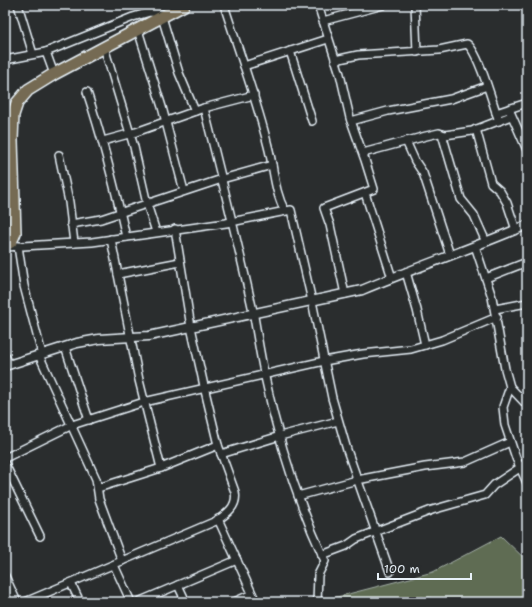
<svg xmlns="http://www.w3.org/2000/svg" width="532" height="607" viewBox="0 0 532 607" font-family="'Shantell Sans',sans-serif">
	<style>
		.park { fill: #5e6c53; stroke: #a3aea6 }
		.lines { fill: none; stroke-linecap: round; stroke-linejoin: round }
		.minor-casing { stroke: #e8f1f8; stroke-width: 10 }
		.tertiary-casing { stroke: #e8f1f8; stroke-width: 11 }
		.trunk-casing { stroke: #e8f1f8; stroke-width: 14 }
		.path { stroke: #e8f1f8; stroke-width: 1; stroke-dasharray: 4 3; stroke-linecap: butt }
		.minor { stroke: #2a2d2e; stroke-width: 7 }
		.tertiary { stroke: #2a2d2e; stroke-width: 8 }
		.trunk { stroke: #746b52; stroke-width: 11 }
	</style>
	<rect width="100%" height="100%" fill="#2a2d2e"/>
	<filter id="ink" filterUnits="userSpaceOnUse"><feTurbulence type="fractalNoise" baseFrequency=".025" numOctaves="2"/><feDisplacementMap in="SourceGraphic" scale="8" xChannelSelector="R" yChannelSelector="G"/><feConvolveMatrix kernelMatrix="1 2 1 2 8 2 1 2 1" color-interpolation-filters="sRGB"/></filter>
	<g filter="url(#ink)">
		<polygon class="park" points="501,536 527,561 527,602 329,602 329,599 433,572"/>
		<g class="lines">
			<defs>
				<g id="minor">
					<polyline points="18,5 33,54"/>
					<path d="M224,5c15,47 32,93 44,141 6,22 6,45 17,65"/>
					<polyline points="318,5 340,74 350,118 365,160 374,189 324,208 330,225 345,294"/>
					<polyline points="415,5 417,52"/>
					<polyline points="162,17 179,73 195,111"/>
					<polyline points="323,21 383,5"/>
					<polyline points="138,30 162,107 184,191"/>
					<polyline points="104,47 134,147 147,204 156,232"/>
					<polyline points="290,51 312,121"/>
					<polyline points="46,52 133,17 150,12 166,14"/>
					<polyline points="5,60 46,52 54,74"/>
					<path d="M335,60l23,-5 81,-5 28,-6c12,8 26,61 32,77"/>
					<polyline points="244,66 328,39"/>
					<path d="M87,92c16,48 28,96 39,145"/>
					<path d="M204,108c17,68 34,135 49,203 4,22 7,44 12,66 13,63 33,126 60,184l-7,14 -1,27"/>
					<polyline points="509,109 527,150"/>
					<polyline points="496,113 527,103"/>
					<polyline points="351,121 388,111 451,99 487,86"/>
					<polyline points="476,129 491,183 500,191 507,203 516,230"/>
					<polyline points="442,134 461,199 474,215 486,242"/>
					<polyline points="103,141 136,132 204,108 254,95"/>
					<polyline points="406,141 415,161 423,173 450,255"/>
					<polyline points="363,153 426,136 439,133 445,135 472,131 511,116"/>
					<polyline points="59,155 69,202 74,243"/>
					<polyline points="365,193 392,278"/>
					<polyline points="71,224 101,219 222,179 272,165"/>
					<polyline points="111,239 139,380 161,468"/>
					<polyline points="18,246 24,286 42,354"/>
					<polyline points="475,246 492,297 505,369 510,387 503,407 505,425 516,458 527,483"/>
					<polyline points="5,247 92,242 226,223 291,210 312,301 332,398 347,450 390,572"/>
					<polyline points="406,272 417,310 425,345"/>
					<polyline points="118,274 180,262"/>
					<polyline points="486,278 527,262"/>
					<polyline points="495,309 527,303"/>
					<polyline points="65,347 89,420"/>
					<polyline points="5,355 9,365"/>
					<polyline points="39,355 96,479 99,499 122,561"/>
					<polyline points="510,387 527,405"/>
					<polyline points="221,454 280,436 338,421"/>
					<polyline points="5,458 72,425 144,402 324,361 363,354 411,349 442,340 497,317"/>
					<polyline points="5,464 40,536"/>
					<polyline points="98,488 161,468 218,445"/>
					<polyline points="298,496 357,480 425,467 465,462 510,442"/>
					<polyline points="218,519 256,602"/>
					<polyline points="322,555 346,546 356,539 432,510 485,495 494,485 527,463"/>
					<polyline points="114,565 131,602"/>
					<polyline points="5,576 17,602"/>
					<polyline points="71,583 80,602"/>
					<polyline points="178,585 186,602"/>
					<path d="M25,602l191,-81c11,-7 22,-15 19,-29l-17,-47 -12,-50 -15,-68 -16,-98"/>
					<polyline points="138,602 237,560"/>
					<polyline points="234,602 252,594"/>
				</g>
				<path id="tertiary" d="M5,366l72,-23 22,-4 50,-3 213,-46c55,-23 111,-42 165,-65"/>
				<polyline id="trunk" points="5,245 11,242 15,233 12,140 13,115 17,103 28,90 54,74 184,5"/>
			</defs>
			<use href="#minor" class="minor-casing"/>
			<use href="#tertiary" class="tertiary-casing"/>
			<use href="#trunk" class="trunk-casing"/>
			<polyline class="path" points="408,602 418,597 479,602"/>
			<use href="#minor" class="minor"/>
			<use href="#tertiary" class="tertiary"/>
			<use href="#trunk" class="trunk"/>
		</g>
	</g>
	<rect width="532" height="607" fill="none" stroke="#2a2d2e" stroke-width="20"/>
	<rect x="10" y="10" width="512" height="587" fill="none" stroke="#e8f1f8" stroke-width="1.5" filter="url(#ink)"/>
	<path d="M378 573v6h93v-6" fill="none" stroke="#e8f1f8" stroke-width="2"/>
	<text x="384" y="573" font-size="12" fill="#e8f1f8" stroke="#2a2d2e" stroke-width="3" paint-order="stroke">100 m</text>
</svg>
